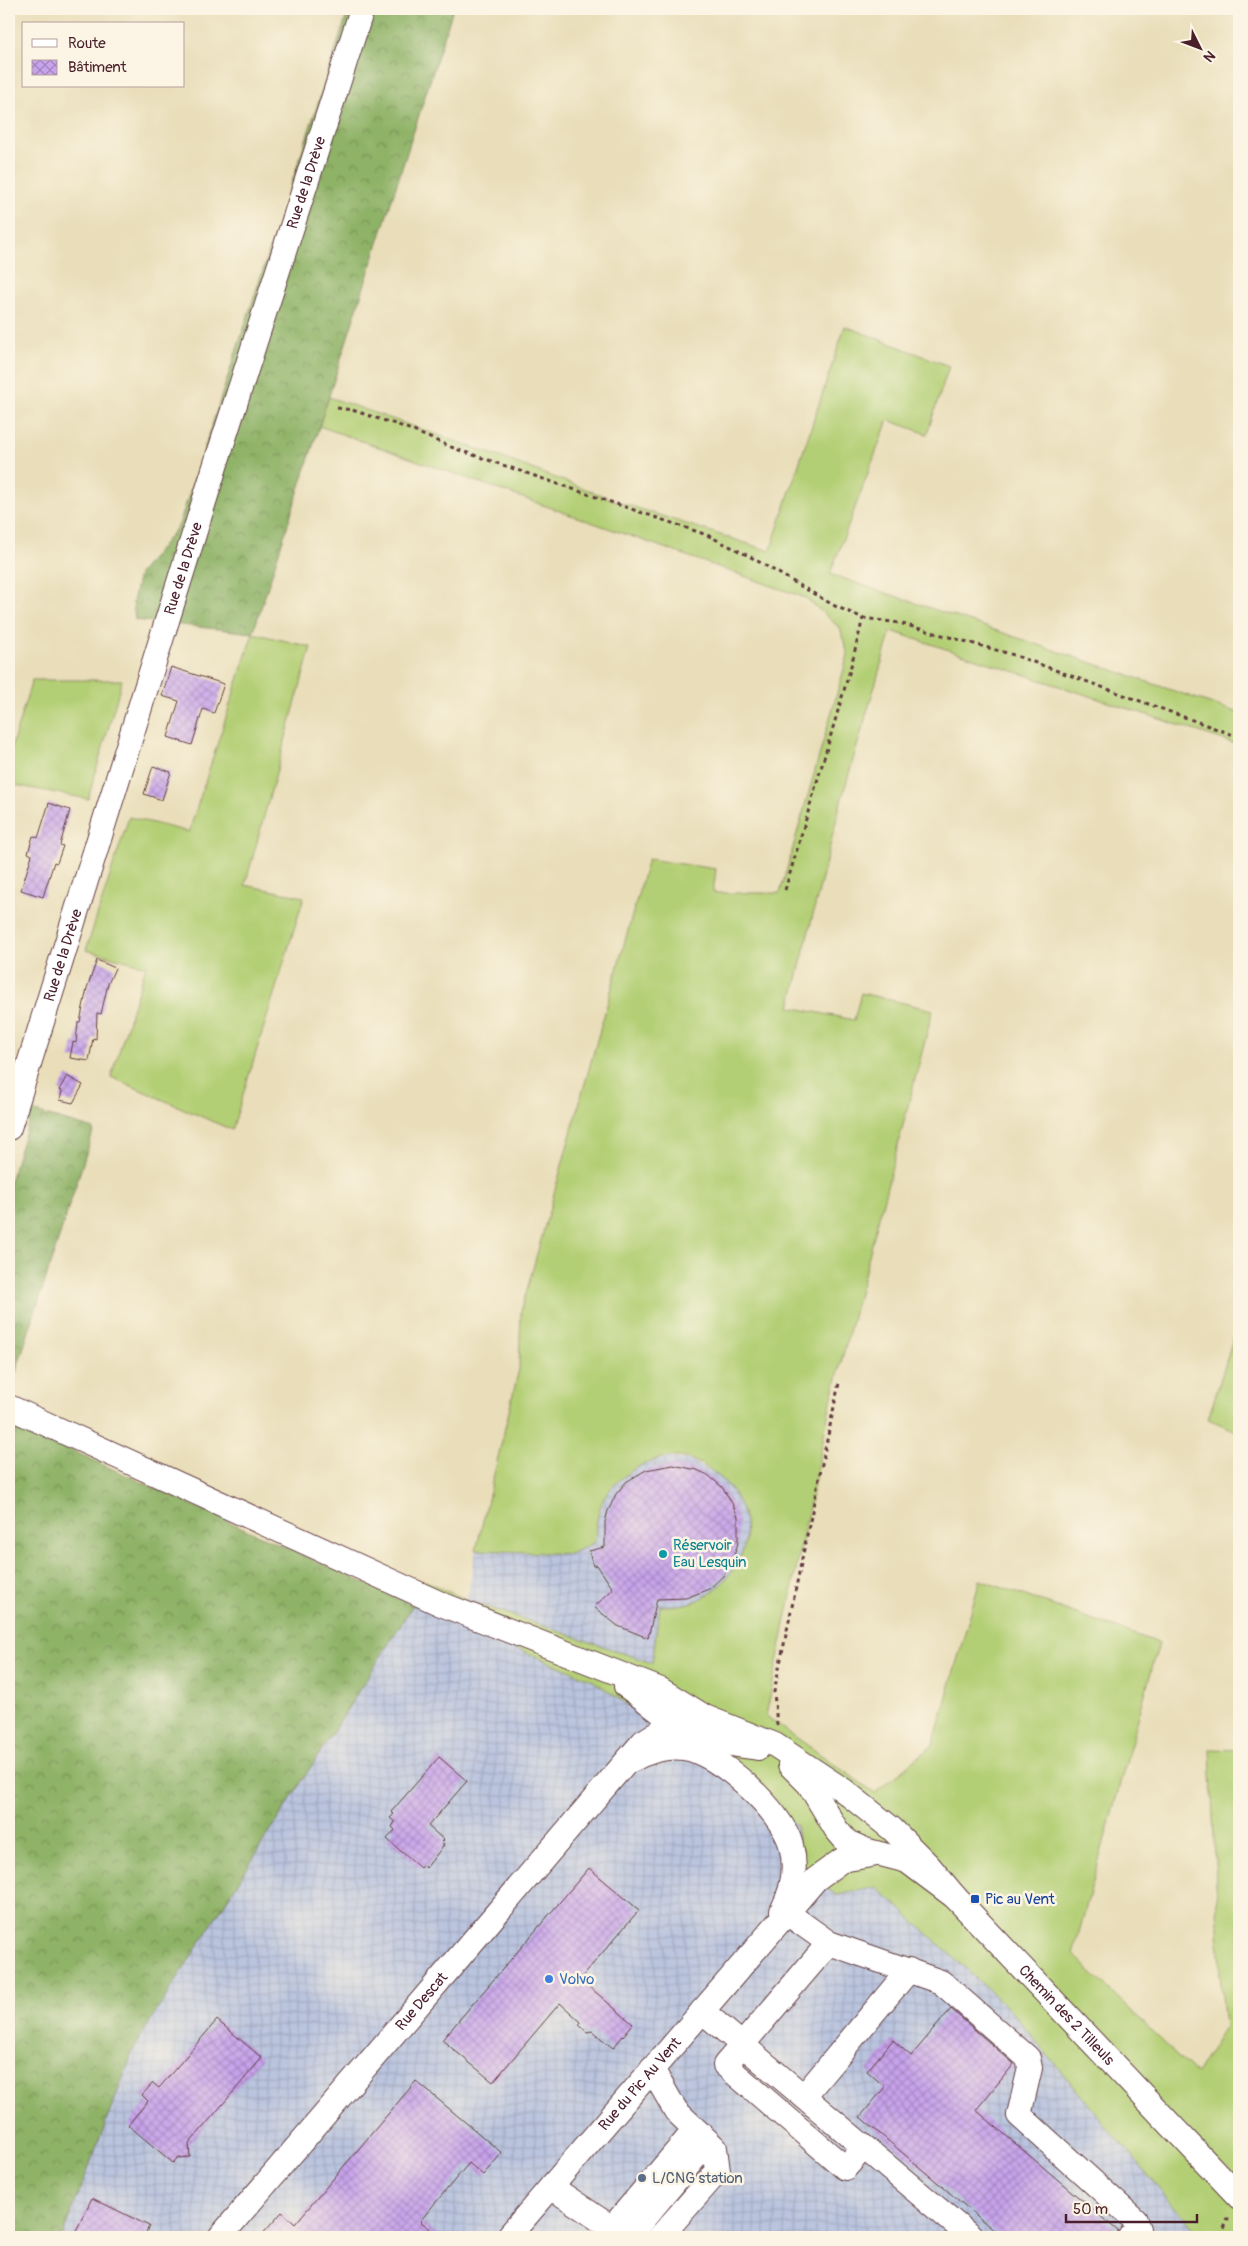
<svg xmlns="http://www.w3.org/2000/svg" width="1248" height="2246" viewBox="0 0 1248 2246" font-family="Pangolin,sans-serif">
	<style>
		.industrial { fill: url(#industrial-grid) }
		.grass { fill: #b3cf75; stroke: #7e7750 }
		.forest { fill: url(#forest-crowns); stroke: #6c6848 }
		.building { fill: url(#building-cross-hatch) }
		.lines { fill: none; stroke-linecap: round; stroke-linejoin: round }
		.minor-casing { stroke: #623c40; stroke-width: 26 }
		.path { stroke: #623c40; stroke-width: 3; stroke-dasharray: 4 4; stroke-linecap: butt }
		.minor { stroke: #fff; stroke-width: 24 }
		.culture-dot { fill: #0f9aa8; stroke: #fcf5e5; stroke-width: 2 }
		.transit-dot { fill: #1a4fb4; stroke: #fcf5e5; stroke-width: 2 }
		.shop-dot { fill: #3f7fe0; stroke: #fcf5e5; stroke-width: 2 }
		.service-dot { fill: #5c6f8a; stroke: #fcf5e5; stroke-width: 2 }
		.labels { text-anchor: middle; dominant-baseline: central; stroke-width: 5; stroke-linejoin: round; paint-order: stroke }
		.street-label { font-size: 15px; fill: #4a1f2b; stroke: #fcf5e5 }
		.culture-label { font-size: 15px; fill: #0d838f; stroke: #fcf5e5; text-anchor: start }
		.transit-label { font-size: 15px; fill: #164399; stroke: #fcf5e5; text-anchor: start }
		.shop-label { font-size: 15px; fill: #366cbe; stroke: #fcf5e5; text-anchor: start }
		.service-label { font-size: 15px; fill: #4e5e75; stroke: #fcf5e5; text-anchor: start }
	</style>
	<defs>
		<pattern id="industrial-grid" width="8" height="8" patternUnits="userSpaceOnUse" patternTransform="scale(1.25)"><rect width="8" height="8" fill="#bac4de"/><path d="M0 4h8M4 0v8" fill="none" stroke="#a1a8bf"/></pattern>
		<pattern id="forest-crowns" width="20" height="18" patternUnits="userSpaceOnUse" patternTransform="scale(1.25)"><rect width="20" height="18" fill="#8eb266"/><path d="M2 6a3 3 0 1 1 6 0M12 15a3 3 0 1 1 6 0" fill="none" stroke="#769054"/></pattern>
		<pattern id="building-cross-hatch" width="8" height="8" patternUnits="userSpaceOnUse" patternTransform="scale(1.25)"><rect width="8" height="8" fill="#c7a3eb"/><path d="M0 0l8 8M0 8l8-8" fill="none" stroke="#a484bf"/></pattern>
	</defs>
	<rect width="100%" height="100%" fill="#fcf5e5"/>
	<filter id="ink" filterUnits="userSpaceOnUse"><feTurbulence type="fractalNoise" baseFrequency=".02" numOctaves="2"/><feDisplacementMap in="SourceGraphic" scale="10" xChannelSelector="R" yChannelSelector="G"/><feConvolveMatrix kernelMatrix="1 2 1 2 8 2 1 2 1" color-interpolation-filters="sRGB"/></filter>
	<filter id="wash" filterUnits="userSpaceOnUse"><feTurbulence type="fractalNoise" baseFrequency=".0096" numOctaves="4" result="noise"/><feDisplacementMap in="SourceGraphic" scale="20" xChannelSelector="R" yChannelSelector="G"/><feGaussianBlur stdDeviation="1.12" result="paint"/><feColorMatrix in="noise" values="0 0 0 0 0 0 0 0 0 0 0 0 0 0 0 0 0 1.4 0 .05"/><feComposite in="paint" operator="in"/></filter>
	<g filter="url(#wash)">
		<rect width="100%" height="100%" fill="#e9deb9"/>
		<g class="industrial">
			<polygon points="669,1458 690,1460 721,1477 736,1495 745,1520 747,1543 739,1563 724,1582 709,1596 683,1606 660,1606 652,1663 467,1600 476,1550 570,1554 595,1542 597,1518 607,1492 627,1474 646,1462"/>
			<polygon points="413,1605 592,1680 631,1707 720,1756 763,1789 796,1826 804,1875 837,1895 877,1887 949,1952 1008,2008 1200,2237 62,2237 136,2044"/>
		</g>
		<g class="grass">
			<path d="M845,326l104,40 -22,68 -39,-14 -58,154 409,139v32l-348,-114 -50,170 -51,206 64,13 7,-27 72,17 -102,391 -65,315 109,77 58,-48 47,-165 179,63 -86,311 123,120 29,-47 -5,-53 -10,-225 29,1v487h-39l-192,-229 -131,-121 -40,8 -33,-20 -8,-49 -33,-37 -43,-33 -89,-49 -39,-27 -179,-75 10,-25 44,20 185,63 8,-57c33,0 51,-7 71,-34 33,-42 6,-94 -39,-112 -30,-11 -66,9 -84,32 -11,14 -12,33 -13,50l-25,12 -94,-4 43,-181 2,-58 127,-452 68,10 -3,24h67l68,-238 -8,-27 -34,-30 -487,-172 10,-29 163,57 133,50 145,47z"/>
			<polygon points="253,633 311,647 245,885 304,897 232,1130 111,1077 146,966 86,950 129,817 189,832"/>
			<polygon points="32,680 122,680 88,799 9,784 9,755"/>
			<polygon points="1239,1321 1239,1432 1208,1419"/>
		</g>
		<g class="forest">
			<polygon points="349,9 453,9 253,633 135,620 133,602 139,574 179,525"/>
			<polygon points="32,1111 94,1129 10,1390 9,1389 9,1184"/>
			<polygon points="9,1422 413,1605 136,2044 62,2237 9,2237"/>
		</g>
		<g id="blocks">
			<g class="building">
				<polygon points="171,667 224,684 214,713 203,709 192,745 168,737 179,701 162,696"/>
				<polygon points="153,766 171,772 162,800 144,794"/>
				<polygon points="49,803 70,810 60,845 63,846 57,863 54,862 43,897 21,890 32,855 28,853 33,836 38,838"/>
				<polygon points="97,960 115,968 108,984 101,1014 97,1013 96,1039 93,1038 89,1061 70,1058 73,1042 76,1043 78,1022 80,1022 87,988"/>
				<polygon points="67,1076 83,1085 73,1103 60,1100 62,1091 59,1090"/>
				<polygon points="673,1465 697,1470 708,1475 722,1487 732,1503 738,1517 738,1543 731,1565 724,1575 709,1589 686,1598 657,1599 648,1638 618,1626 594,1607 613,1589 597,1565 593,1566 589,1551 605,1547 605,1522 608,1511 616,1494 626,1482 646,1470"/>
				<polygon points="439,1757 467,1781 428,1826 444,1840 441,1843 444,1845 426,1868 423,1865 420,1868 387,1839 395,1830 392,1827 395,1822 390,1818 394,1814 391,1812"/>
				<polygon points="589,1868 639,1910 580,1979 633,2024 613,2048 592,2031 587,2032 579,2025 581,2022 560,2003 493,2082 442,2040"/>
				<polygon points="951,2009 1014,2064 976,2110 1118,2231 1117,2237 1002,2237 860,2117 885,2087 867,2071 893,2040 911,2056"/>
				<polygon points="217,2020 262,2058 189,2144 190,2157 177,2158 173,2163 128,2125 148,2101 142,2095 153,2083 159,2088"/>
				<polygon points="416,2081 502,2153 483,2175 469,2163 420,2221 440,2237 260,2237 282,2212 295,2224"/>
				<polygon points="92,2198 149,2226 144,2237 73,2237"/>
			</g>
		</g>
	</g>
	<g filter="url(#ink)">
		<use href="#blocks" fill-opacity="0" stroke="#623c40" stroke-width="1"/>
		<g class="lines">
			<defs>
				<g id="minor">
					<path id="s1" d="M9,1128l209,-671 144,-448"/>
					<polyline points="9,1407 441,1604 661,1690 705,1717 775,1745 843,1790 892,1829 928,1865 955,1897"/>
					<path d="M626,1686c26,17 49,42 78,52 17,6 37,7 54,10"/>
					<path d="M632,1760c16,-9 34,-14 52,-12 34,4 98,63 107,97 6,23 2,45 -9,66"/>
					<path id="s2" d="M790,1765l19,19 27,45 11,13 18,8 42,11 48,36 284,300"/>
					<polyline points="787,1913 829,1943 941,1982 1028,2058 1030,2068 1019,2115 1135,2220 1138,2229 1130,2237"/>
					<polyline points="829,1943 725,2065 845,2168 864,2147"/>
					<polyline points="702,2011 971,2237"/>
					<polyline points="652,2069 676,2111 715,2148 718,2171 660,2237"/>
					<polyline points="804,2096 909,1970"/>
					<polyline points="551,2187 624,2236"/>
					<polyline points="612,2228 695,2130"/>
					<path id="s3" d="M220,2237l423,-495 24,-15 22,-5"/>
					<path id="s4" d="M508,2237l308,-358 26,-19 35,-6"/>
					<polyline points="628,2237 708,2142"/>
				</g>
			</defs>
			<use href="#minor" class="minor-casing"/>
			<g class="path">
				<polyline points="337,408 352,410 404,427 456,449 707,535 749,556 835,606 863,618 899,623 1014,655 1239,737"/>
				<polyline points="785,890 850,670 863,618"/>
				<polyline points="777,1725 774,1692 839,1383"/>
				<polyline points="1221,2236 1230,2214"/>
			</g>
			<use href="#minor" class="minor"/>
		</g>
	</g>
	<circle class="culture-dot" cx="663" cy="1554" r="5"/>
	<rect class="transit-dot" x="970" y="1894" width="10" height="10" rx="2.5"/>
	<circle class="shop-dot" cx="549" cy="1979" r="5"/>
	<circle class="service-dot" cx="642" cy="2178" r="5"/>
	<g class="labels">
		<g class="street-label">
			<text stroke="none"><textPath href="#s1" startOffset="991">Rue de la Drève</textPath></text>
			<text stroke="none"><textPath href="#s1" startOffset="586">Rue de la Drève</textPath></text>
			<text stroke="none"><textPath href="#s1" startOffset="181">Rue de la Drève</textPath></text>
			<text stroke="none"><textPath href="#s3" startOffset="310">Rue Descat</textPath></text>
			<text stroke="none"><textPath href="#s2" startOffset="382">Chemin des 2 Tilleuls</textPath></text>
			<text stroke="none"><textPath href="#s4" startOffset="202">Rue du Pic Au Vent</textPath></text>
		</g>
		<g class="culture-label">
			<text x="673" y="1545">Réservoir<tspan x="673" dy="17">Eau Lesquin</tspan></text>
		</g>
		<g class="transit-label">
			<text x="985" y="1899">Pic au Vent</text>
		</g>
		<g class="shop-label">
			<text x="559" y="1979">Volvo</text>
		</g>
		<g class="service-label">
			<text x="652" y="2178">L/CNG station</text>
		</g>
	</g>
	<rect width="1248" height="2246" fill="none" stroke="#fcf5e5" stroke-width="30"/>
	<rect x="22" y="22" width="162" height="65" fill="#fcf5e5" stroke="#b59f9b"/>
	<rect x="32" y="39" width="25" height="8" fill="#ffffff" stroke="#b59f9b"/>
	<text x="68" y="48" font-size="15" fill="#4a1f2b">Route</text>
	<rect x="32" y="60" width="25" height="15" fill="url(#building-cross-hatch)" stroke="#b59f9b"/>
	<text x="68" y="72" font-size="15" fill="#4a1f2b">Bâtiment</text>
	<g transform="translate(1200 48) rotate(132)" stroke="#fcf5e5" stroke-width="4" paint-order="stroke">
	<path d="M0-4L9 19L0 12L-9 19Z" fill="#4a1f2b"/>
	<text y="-8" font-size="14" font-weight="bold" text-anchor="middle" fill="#4a1f2b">N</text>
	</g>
	<path d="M1066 2214v8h131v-8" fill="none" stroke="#4a1f2b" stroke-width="2.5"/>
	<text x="1073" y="2214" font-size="15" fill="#4a1f2b" stroke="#fcf5e5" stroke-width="4" paint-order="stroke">50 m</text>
</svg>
